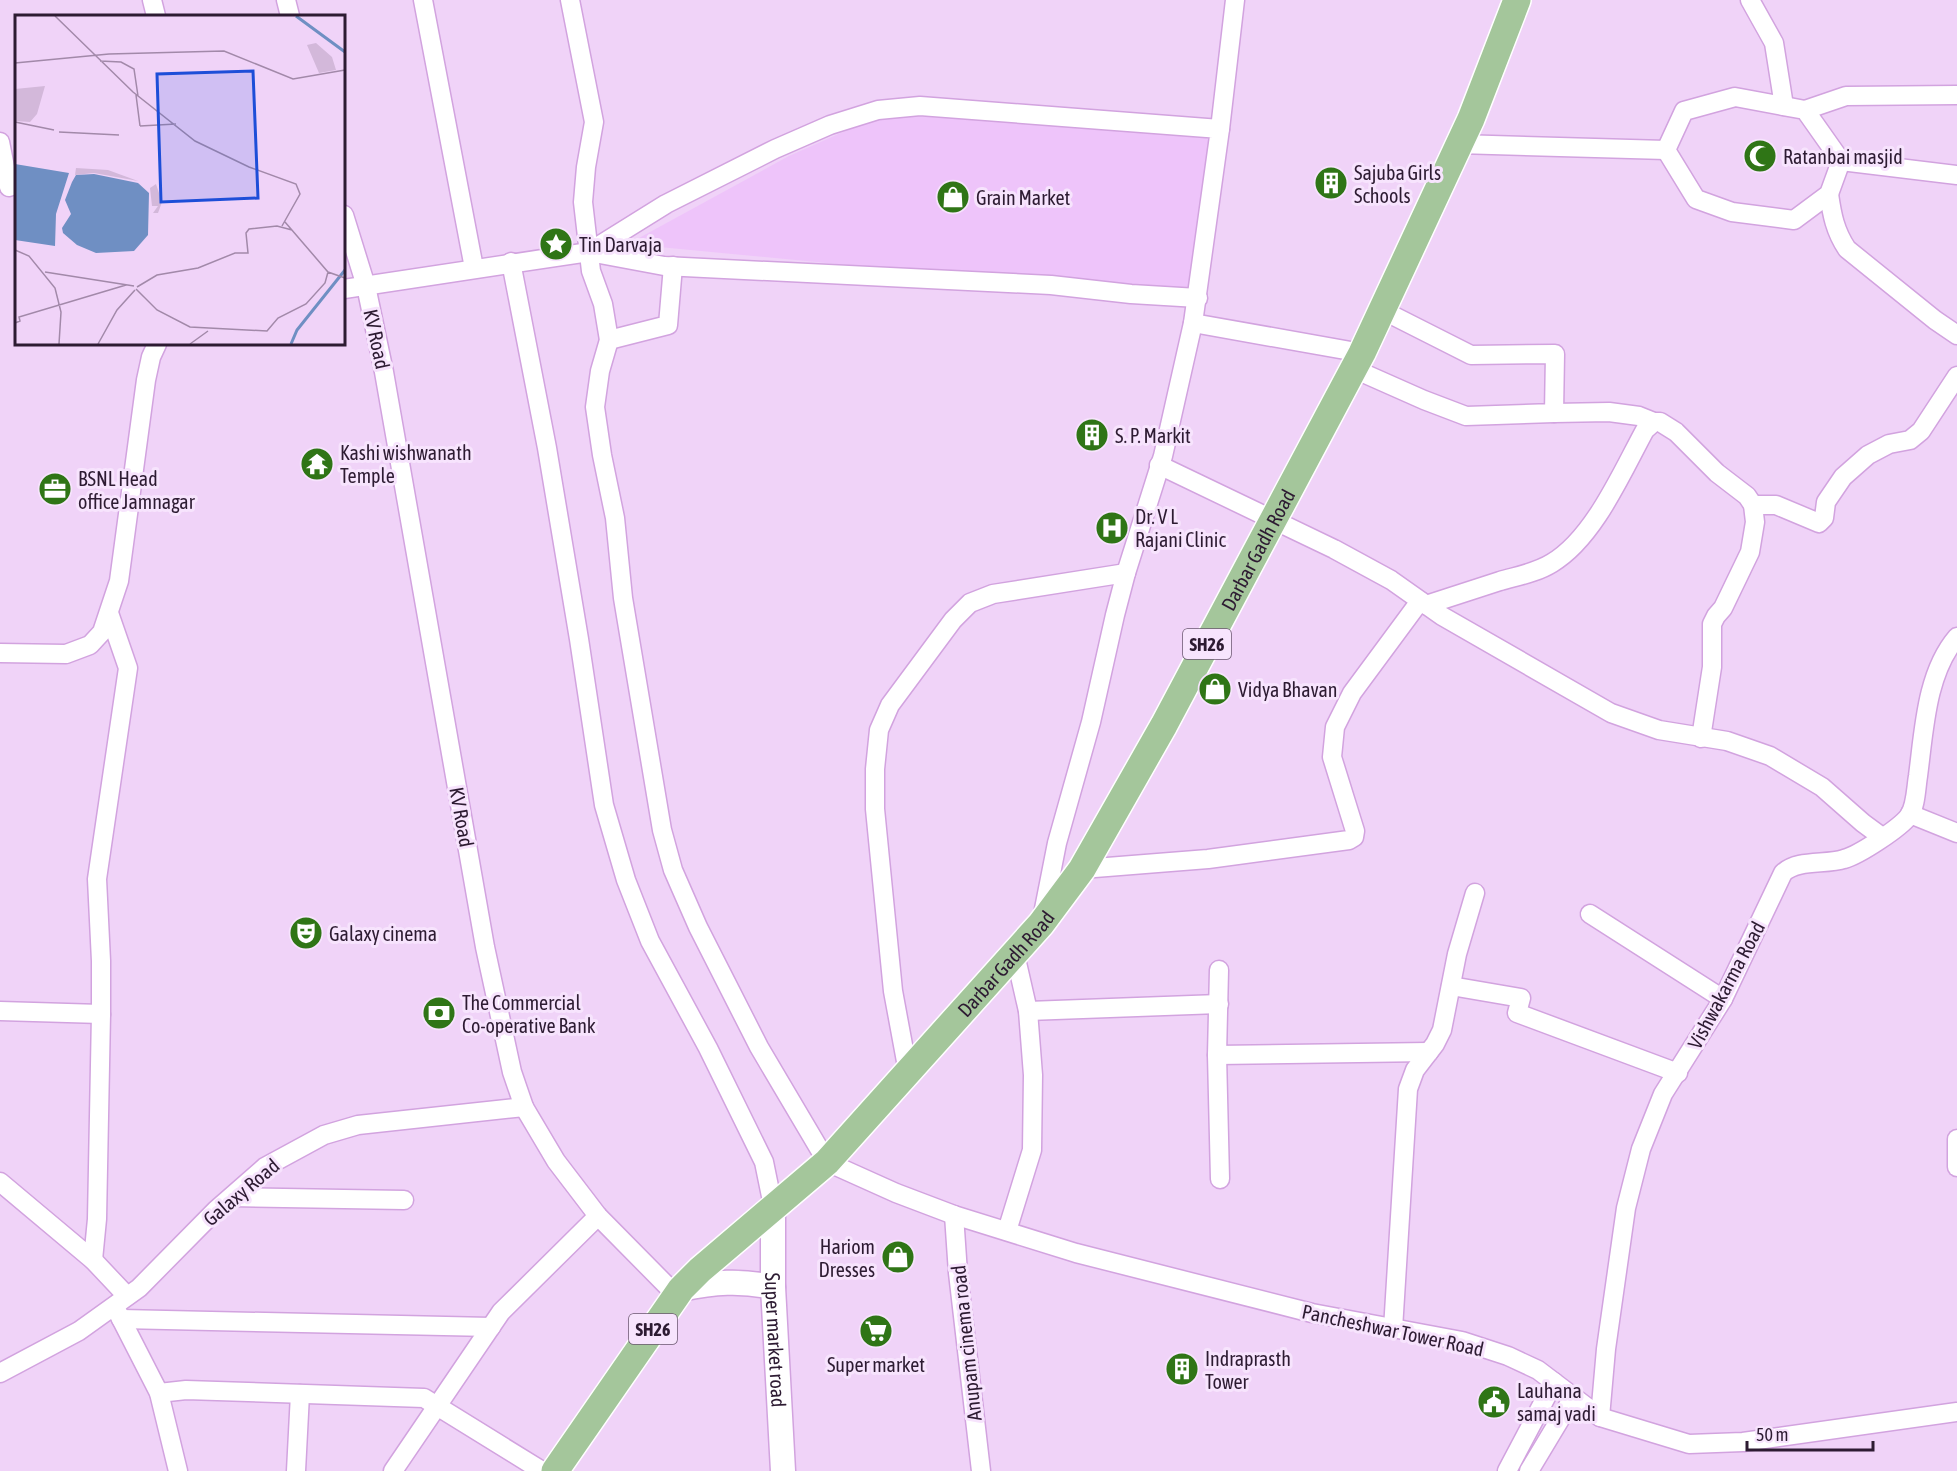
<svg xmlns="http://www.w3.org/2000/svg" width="1957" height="1471" viewBox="0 0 1957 1471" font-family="'Asap Condensed',sans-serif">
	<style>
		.built { fill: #eec4fa }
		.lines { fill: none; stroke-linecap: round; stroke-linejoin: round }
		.minor-casing { stroke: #d2a3df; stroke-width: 21 }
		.secondary-casing { stroke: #d2a3df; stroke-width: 27 }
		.primary-casing { stroke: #fff; stroke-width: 30 }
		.minor { stroke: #fff; stroke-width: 18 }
		.secondary { stroke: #fff; stroke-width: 24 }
		.primary { stroke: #a4c69b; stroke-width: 27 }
		.labels { text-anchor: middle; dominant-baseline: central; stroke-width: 6; stroke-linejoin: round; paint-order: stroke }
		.shield { fill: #f7e4fd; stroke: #6a576f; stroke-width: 1.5 }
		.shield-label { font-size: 18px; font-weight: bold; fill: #2d1b32 }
		.poi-label { font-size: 20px; fill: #2d1b32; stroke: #f7e4fd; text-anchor: start }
		.street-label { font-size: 20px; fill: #2d1b32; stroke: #f7e4fd }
		.inset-river { fill: none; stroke: #6f8fc3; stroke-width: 3 }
		.inset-road { fill: none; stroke: #a289a9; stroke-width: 1.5 }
		.view { fill: #1d4ed8; fill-opacity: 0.15; stroke: #1d4ed8; stroke-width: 3 }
		.inset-edge { fill: none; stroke: #2d1b32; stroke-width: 3 }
	</style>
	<rect width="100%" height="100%" fill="#f0d3f8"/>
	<polygon class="built" points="881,115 1122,125 1200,135 1213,142 1201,299 628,244 789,156"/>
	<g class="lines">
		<defs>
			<g id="minor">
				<polyline points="152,0 156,16"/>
				<polyline points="286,0 290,16"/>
				<polyline points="423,0 474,268"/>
				<polyline points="570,0 594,122 586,167 583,202 591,271 603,304 609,340 600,371 595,407 602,455 615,518 623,598 662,830 673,870 698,927 759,1047 827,1162 896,1193 954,1215 1076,1253 1312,1313 1462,1341 1508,1356 1538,1370 1600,1417 1689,1444 1743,1442 1957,1412"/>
				<polyline points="1750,0 1774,43 1784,106"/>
				<polyline points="1805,110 1846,96 1957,95"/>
				<polyline points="1220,129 1235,0"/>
				<polyline points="0,142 9,187"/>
				<polyline points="1458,144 1666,150"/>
				<polyline points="1666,150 1684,111 1735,97 1805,110 1841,161 1957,175"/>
				<polyline points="1666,150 1696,199 1732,212 1794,220 1829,194 1841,161"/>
				<path d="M1829,194c3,21 6,37 18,55l88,71 22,15"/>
				<polyline points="344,215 366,286 384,372 485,947 512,1072 524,1107 556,1161 598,1216 676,1295"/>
				<polyline points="589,252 666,204 775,149 830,125 878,110 920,106 1220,129 1193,323 1163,456 1126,573 1115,615 1091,722 1057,843 1042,919"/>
				<polyline points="511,262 547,448 579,639 604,805 626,880 650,941 708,1048 764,1162 773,1206"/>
				<polyline points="344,289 589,252 664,266 1051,285 1131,294 1198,298"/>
				<polyline points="1193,323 1362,353"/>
				<polyline points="609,340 668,325 673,266"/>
				<polyline points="1354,369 1424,400 1466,416 1554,413 1555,354 1471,355 1382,310"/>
				<polyline points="1554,413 1609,412 1639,416 1654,422 1660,422 1676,432 1717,473 1747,496 1753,505 1755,522 1750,552 1723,608 1716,616 1712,624 1712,667 1701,738"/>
				<polyline points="1159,465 1334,549 1391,580 1442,616 1611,713 1659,730 1727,741 1770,756 1822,787 1863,823 1882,837"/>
				<polyline points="1753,505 1776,505 1819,523 1824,518 1826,502 1843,477 1868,455 1889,444 1910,440 1921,431 1957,376"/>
				<path d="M1426,605c25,-8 49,-16 74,-24 17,-5 36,-8 52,-18 42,-25 70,-91 93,-133l9,-8"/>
				<polyline points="0,653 66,654 90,645 102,632 119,581 146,380 151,357 157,344"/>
				<polyline points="1910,814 1957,833"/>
				<polyline points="1082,869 1208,859 1349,840 1354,837 1355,831 1332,757 1335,727 1352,693 1420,601"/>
				<polyline points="1590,914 1723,999"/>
				<polyline points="1219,970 1217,1055 1429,1052"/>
				<polyline points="1451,986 1521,998 1517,1013 1678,1073"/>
				<polyline points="0,1011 101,1014"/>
				<polyline points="1028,1011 1219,1004"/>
				<polyline points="1217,1055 1220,1179"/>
				<polyline points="908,1072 893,991 875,809 875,769 879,730 890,705 953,620 970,603 993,594 1126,573"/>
				<polyline points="1957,1139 1957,1167"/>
				<polyline points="0,1182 93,1260 127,1296"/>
				<polyline points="232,1197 404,1200"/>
				<polyline points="954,1215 958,1273 981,1471"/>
				<polyline points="1007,1231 1032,1150 1033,1075 1028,1011 1015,954"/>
				<polyline points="93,1260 97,1219 101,1014 101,961 97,879 128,668 109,613"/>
				<polyline points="117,1311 159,1393 178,1471"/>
				<polyline points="121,1319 491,1327"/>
				<polyline points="1393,1329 1408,1089 1415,1070 1435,1044 1442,1030 1457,954 1475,893"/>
				<polyline points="0,1373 79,1331 139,1288 216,1210 265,1167 324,1135 358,1125 524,1107"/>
				<polyline points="159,1393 186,1390 424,1398 542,1471"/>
				<path d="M1600,1417l6,-68 20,-141 15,-59 22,-55 60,-95 60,-126c15,-14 42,-8 61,-14 15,-4 56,-31 65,-43 7,-10 7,-28 9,-40 6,-45 8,-103 39,-139"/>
				<polyline points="296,1471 300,1394"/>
				<polyline points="393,1471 501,1312 598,1216"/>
				<polyline points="1507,1471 1554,1382"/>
				<polyline points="1529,1471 1574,1396"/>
			</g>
			<g id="secondary">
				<path id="s1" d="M773,1206v81l10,184"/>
				<path d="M681,1289c34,-7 58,-9 92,-2"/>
			</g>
			<g id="primary">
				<path id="s2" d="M555,1471l126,-182 19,-19 127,-108 214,-238 41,-55 82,-144 198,-372 109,-234 46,-119"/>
			</g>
		</defs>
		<use href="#minor" class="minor-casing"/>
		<use href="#secondary" class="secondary-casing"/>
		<use href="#primary" class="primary-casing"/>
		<use href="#minor" class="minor"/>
		<use href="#secondary" class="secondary"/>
		<use href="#primary" class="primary"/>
	</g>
	<defs>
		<symbol id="mosque-disc" viewBox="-11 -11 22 22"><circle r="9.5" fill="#2f7516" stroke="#f7e4fd"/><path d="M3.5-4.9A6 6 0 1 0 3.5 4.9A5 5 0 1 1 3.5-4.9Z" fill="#fff"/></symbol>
		<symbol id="building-disc" viewBox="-11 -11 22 22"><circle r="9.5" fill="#2f7516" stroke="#f7e4fd"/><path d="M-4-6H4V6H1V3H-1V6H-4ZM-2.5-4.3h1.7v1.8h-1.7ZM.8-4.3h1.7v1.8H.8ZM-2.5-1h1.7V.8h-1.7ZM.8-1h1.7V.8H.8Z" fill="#fff"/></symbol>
		<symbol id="shop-disc" viewBox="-11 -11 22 22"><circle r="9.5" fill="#2f7516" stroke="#f7e4fd"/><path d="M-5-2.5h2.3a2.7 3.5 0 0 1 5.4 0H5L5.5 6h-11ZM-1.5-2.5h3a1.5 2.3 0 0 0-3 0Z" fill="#fff"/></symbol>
		<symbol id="sight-disc" viewBox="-11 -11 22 22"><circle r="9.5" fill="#2f7516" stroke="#f7e4fd"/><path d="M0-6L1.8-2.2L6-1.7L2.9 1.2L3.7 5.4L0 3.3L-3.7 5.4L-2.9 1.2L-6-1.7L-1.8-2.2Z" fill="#fff"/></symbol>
		<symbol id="temple-disc" viewBox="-11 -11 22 22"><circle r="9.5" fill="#2f7516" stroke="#f7e4fd"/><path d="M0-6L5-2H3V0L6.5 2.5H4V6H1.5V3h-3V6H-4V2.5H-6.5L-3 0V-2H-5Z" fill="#fff"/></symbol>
		<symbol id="office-disc" viewBox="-11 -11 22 22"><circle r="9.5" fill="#2f7516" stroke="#f7e4fd"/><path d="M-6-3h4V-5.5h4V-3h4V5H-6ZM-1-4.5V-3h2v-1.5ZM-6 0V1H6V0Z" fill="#fff"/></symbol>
		<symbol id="hospital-disc" viewBox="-11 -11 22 22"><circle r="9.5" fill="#2f7516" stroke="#f7e4fd"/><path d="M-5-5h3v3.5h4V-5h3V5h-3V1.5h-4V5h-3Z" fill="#fff"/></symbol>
		<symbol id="theatre-disc" viewBox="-11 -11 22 22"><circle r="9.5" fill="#2f7516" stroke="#f7e4fd"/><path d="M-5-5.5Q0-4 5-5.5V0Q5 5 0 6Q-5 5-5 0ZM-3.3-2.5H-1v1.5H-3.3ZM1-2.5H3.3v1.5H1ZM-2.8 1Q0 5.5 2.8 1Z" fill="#fff"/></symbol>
		<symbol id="bank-disc" viewBox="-11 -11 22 22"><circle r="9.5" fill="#2f7516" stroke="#f7e4fd"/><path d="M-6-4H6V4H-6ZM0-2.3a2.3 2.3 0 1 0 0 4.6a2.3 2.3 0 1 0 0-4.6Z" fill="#fff"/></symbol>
		<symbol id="supermarket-disc" viewBox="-11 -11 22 22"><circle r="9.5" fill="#2f7516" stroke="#f7e4fd"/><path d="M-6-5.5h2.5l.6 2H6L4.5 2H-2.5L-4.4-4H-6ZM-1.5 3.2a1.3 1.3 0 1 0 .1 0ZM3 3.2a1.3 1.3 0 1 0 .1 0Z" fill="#fff"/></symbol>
		<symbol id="civic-disc" viewBox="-11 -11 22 22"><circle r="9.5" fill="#2f7516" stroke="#f7e4fd"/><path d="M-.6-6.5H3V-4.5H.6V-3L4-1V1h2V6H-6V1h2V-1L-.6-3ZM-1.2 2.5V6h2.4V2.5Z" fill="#fff"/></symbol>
	</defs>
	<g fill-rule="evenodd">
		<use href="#mosque-disc" x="1741" y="137" width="38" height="38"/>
		<use href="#building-disc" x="1312" y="164" width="38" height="38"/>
		<use href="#shop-disc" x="934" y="178" width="38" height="38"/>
		<use href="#sight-disc" x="537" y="225" width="38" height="38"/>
		<use href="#building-disc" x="1073" y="416" width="38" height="38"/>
		<use href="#temple-disc" x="298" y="445" width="38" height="38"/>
		<use href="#office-disc" x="36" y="470" width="38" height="38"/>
		<use href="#hospital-disc" x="1093" y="509" width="38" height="38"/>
		<use href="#shop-disc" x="1196" y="670" width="38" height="38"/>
		<use href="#theatre-disc" x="287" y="914" width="38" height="38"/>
		<use href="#bank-disc" x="420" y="994" width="38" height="38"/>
		<use href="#shop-disc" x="879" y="1238" width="38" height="38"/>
		<use href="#supermarket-disc" x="857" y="1312" width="38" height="38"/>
		<use href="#building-disc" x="1163" y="1350" width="38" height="38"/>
		<use href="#civic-disc" x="1475" y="1383" width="38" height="38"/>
	</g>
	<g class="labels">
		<g class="shield">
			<rect x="1183" y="629" width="48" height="30" rx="4.5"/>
			<rect x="629" y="1314" width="48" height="30" rx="4.5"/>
		</g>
		<g class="shield-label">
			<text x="1207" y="644">SH26</text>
			<text x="653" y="1329">SH26</text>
		</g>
		<g class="poi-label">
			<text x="1783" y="156">Ratanbai masjid</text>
			<text x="1354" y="172">Sajuba Girls<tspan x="1354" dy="23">Schools</tspan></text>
			<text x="976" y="197">Grain Market</text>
			<text x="579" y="244">Tin Darvaja</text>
			<text x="1115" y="435">S. P. Markit</text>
			<text x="340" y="452">Kashi wishwanath<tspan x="340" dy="23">Temple</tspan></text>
			<text x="78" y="478">BSNL Head<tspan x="78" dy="23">office Jamnagar</tspan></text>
			<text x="1135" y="516">Dr. V L<tspan x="1135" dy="23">Rajani Clinic</tspan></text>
			<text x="1238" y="689">Vidya Bhavan</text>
			<text x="329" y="933">Galaxy cinema</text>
			<text x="462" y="1002">The Commercial<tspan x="462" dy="23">Co-operative Bank</tspan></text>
			<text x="875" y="1246" text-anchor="end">Hariom<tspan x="875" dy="23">Dresses</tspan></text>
			<text x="1205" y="1358">Indraprasth<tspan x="1205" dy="23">Tower</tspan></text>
			<text x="876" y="1364" text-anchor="middle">Super market</text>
			<text x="1517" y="1390">Lauhana<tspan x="1517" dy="23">samaj vadi</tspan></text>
		</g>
		<g class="street-label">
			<text transform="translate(377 339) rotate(78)">KV Road</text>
			<text stroke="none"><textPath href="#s2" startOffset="1168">Darbar Gadh Road</textPath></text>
			<text transform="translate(462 817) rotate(80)">KV Road</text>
			<text stroke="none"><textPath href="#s2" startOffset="682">Darbar Gadh Road</textPath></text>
			<text transform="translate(1726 985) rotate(-62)">Vishwakarma Road</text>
			<text transform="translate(241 1192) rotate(-40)">Galaxy Road</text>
			<text transform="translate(1393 1330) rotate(12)">Pancheshwar Tower Road</text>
			<text stroke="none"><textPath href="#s1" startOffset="134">Super market road</textPath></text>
			<text transform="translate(966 1343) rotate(-96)">Anupam cinema road</text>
		</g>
	</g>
	<g transform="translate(15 15)">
		<rect width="330" height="330" fill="#f0d3f8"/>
		<path d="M301,28l16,14 4,13 -17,3 -12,-28zM30,71l-8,28 -7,8 -15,-1v-32zM61,153l32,2 30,11 -44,-8 -19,2zM141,169l6,18 -4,11h-5l5,-7h-6l-2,-18z" fill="#d3b8da"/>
		<path d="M0,149l54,9 -13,41 -1,32 -40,-6zM79,159l44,9 11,10 -1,42 -14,16 -38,2 -19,-8 -14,-12 -1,-5 9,-14 -6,-14 7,-18 4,-7z" fill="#6f8fc3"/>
		<path class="inset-river" d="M281,1l49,36M276,329l6,-14 48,-60"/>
		<path class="inset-road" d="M40,1l78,76 62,49 54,26 47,17 4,10 -18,32M85,46l21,1 13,7 4,27M0,48l94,-9 115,-3 69,28 52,-9M121,80l4,31M0,107l39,8M125,111l36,-2M44,117l60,3M270,207l43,50 17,6M0,235l14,6 26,32 6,24 -2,32M30,257l89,14M122,272l20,-12 41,-7 37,-15h13l-2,-20 3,-4 28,-3 15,4M121,274l21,21 33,17 77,4 11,-13 28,-14 19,-21 3,-11M0,308l5,-2 -1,-4 107,-32M83,329l19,-34 18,-20M175,329l18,-13"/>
		<path class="view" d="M238,56l5,127 -97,4 -4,-128z"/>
		<rect width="330" height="330" class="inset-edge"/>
	</g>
	<path d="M1747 1441v9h126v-9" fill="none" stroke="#2d1b32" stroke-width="3"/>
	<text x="1756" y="1441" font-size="18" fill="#2d1b32" stroke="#f7e4fd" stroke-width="4.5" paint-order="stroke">50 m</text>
</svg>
